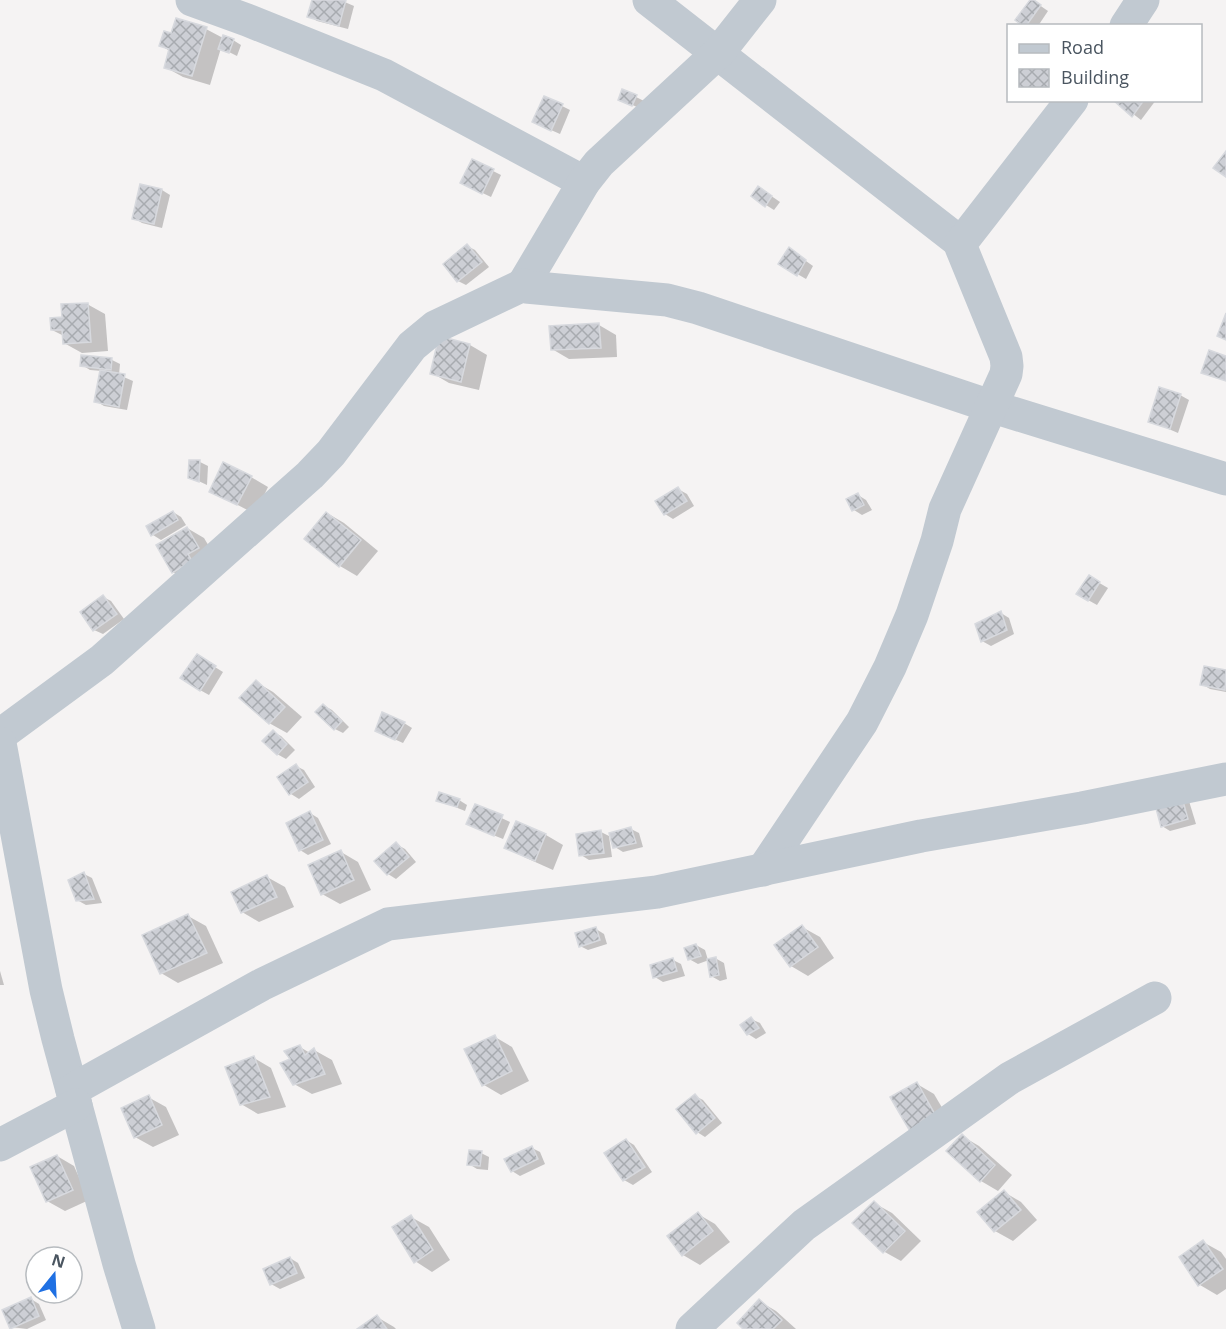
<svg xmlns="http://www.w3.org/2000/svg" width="1226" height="1329" viewBox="0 0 1226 1329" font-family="'Open Sans',sans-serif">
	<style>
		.shadow { fill: #0003 }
		.building { fill: url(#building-cross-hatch); stroke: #d7d9de; stroke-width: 1.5 }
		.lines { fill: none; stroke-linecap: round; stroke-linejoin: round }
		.minor { stroke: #c1c9d1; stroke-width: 33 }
	</style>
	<defs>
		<pattern id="building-cross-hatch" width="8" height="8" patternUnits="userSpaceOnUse" patternTransform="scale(1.5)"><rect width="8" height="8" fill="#cdcfd5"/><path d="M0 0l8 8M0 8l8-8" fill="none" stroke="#a8abb0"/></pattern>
	</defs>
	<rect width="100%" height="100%" fill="#f5f3f3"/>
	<g class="shadow">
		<polygon points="313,0 340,0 354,6 348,29 317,21 309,16"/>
		<polygon points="1032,0 1048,11 1038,26 1025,26"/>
		<polygon points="206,29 223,38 233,40 241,45 237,56 221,48 210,85 183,77 165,67 170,51 161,46 172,35"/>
		<polygon points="636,97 644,101 639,108 626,102"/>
		<polygon points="1115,100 1156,100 1141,120"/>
		<polygon points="562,106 570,110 560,134 542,126"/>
		<polygon points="493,171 501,175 491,197 470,187"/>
		<polygon points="162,190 170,195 162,228 142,223 134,218"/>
		<polygon points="767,193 780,202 774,210 766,205"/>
		<polygon points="467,246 475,250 489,267 466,285 458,281"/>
		<polygon points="789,249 813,266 806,279 780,264"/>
		<polygon points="87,304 105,314 108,351 82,353 64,343 64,336 52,330 63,318"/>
		<polygon points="599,325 616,335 617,357 569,359 552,349"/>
		<polygon points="441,338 470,345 487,355 479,390 449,383 432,373"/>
		<polygon points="112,360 120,364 119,375 133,381 127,410 104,406 96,401 102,371 90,370 82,365"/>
		<polygon points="1180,395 1189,400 1178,433 1150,421"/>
		<polygon points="191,461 200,462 208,466 207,485 190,477"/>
		<polygon points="251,477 268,487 255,514 211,491"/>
		<polygon points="678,489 687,494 694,506 673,519 665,514"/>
		<polygon points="858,495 866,500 872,510 862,515 854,510"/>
		<polygon points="173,512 181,517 186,525 161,540 153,535"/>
		<polygon points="327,513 344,523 378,551 357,576 340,566 306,539"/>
		<polygon points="187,528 204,538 216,558 191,582 173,572"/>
		<polygon points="1096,581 1108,588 1097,605 1088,600"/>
		<polygon points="103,597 111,601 124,619 103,634 94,630"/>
		<polygon points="1001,613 1009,618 1014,634 991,646 982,641"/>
		<polygon points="197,656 223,672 209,695 200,690"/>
		<polygon points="1205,667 1226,672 1226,692 1210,689 1202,684"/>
		<polygon points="256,682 273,692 302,717 287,733 269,723"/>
		<polygon points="323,705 332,710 349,727 343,733 335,729"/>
		<polygon points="404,723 412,728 403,743 385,735"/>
		<polygon points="273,732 281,736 295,750 286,759 277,754"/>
		<polygon points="296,766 304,770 315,787 299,799 291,794"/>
		<polygon points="438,800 459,800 467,805 465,811"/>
		<polygon points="1189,801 1196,824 1170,831 1162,826 1156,802"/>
		<polygon points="476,806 510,822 503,839 476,828"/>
		<polygon points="310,813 318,818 331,844 308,855 300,850"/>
		<polygon points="516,823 546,835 563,845 553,870 524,857 506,847"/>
		<polygon points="631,829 639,833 643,847 623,852 615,847"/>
		<polygon points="601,832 609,836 612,857 589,860 581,855"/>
		<polygon points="396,844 405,849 416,862 396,879 388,874"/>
		<polygon points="341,852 358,862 371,890 340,904 322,894"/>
		<polygon points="84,874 92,878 102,903 86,905 77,900"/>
		<polygon points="267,877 285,887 294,907 259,922 242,912"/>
		<polygon points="188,916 206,926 223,963 178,983 161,973"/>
		<polygon points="802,927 820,937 834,958 808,976 791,966"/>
		<polygon points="596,929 604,934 607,944 588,950 580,946"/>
		<polygon points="696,945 705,950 708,960 715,958 724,963 727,979 720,981 711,976 709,960 698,964 689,959"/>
		<polygon points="673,960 681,964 685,976 663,982 655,977"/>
		<polygon points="0,971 4,985 0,985"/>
		<polygon points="751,1019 760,1023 766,1033 756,1039 748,1034"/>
		<polygon points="495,1037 512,1047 529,1081 501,1095 484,1085"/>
		<polygon points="300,1047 310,1053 314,1050 332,1060 342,1084 312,1094 294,1084 293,1060"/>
		<polygon points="254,1058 271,1068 286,1107 258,1114 241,1104"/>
		<polygon points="917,1084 934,1094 954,1128 929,1141"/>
		<polygon points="695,1096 703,1100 722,1123 705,1137 697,1132"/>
		<polygon points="148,1097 166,1107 179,1135 153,1147 135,1137"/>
		<polygon points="962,1136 979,1146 1012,1175 998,1191 981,1181"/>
		<polygon points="626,1140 634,1145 652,1172 633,1185 624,1180"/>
		<polygon points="532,1148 540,1152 545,1164 520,1176 512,1171"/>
		<polygon points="481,1153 489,1157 488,1170 477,1169 469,1164"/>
		<polygon points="57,1156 74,1166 89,1200 65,1211 47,1201"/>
		<polygon points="1004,1192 1021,1202 1037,1220 1013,1241 995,1231 979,1213"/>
		<polygon points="874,1203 892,1213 921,1241 901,1261 883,1251"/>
		<polygon points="698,1214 715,1224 730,1242 700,1265 683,1255"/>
		<polygon points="411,1217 429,1227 450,1260 432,1272 415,1261"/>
		<polygon points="1203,1242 1221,1252 1226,1259 1226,1289 1217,1295 1200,1285"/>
		<polygon points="290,1258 298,1263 305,1278 280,1289 271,1284"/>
		<polygon points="31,1299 39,1304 46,1320 27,1329 11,1327"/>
		<polygon points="759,1301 776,1311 796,1329 745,1329"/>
		<polygon points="377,1317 394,1327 396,1329 359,1329"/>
	</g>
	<g class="building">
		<polygon points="312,0 346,0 339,26 307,17"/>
		<polygon points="1030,0 1034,0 1041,5 1026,26 1023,26 1015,20"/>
		<polygon points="176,18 207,27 192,76 164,68 169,49 159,46 164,31 171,33"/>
		<polygon points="223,35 234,39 229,53 218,49"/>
		<polygon points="622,89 637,95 632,106 618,100"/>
		<polygon points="544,96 563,104 551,131 532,122"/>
		<polygon points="1113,100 1144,100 1132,117"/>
		<polygon points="1226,151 1226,177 1213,168"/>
		<polygon points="472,159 494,169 482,194 460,183"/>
		<polygon points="140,184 162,189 154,224 132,219"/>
		<polygon points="758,186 772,196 765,207 751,196"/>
		<polygon points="467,244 482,262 457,282 443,264"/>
		<polygon points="789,247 806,260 797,276 778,264"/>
		<polygon points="88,303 91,342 63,344 62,330 51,330 50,318 62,317 61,304"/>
		<polygon points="1226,313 1226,340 1217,336"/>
		<polygon points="599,323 601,348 551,350 549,326"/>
		<polygon points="439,336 470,344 461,382 430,374"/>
		<polygon points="1209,350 1226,356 1226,381 1201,373"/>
		<polygon points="81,355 112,358 111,370 80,366"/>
		<polygon points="100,370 125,374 119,407 94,402"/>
		<polygon points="1159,387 1181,394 1170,429 1148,422"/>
		<polygon points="189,460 200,460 199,482 188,478"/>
		<polygon points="223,462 252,476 237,505 209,492"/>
		<polygon points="678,487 687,501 664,515 655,501"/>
		<polygon points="858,493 864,505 852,511 846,499"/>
		<polygon points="173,511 178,520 151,536 146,526"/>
		<polygon points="326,512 361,540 339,567 304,539"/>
		<polygon points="187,527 199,548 188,554 192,561 172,573 156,545"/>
		<polygon points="1089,575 1100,582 1088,601 1076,594"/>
		<polygon points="103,595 117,614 93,631 80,612"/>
		<polygon points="1001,611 1007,630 981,642 975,624"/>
		<polygon points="197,654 216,666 200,691 180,678"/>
		<polygon points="1204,666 1226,670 1225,690 1200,685"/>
		<polygon points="256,680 285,707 269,724 239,698"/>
		<polygon points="323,704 342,721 334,730 315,712"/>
		<polygon points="382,712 405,722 395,740 375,731"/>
		<polygon points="273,730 287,744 277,755 262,741"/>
		<polygon points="296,764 308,782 289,795 277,777"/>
		<polygon points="439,792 460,799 457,807 436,801"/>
		<polygon points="1181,794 1188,819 1161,827 1154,801"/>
		<polygon points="475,804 503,815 494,836 466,824"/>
		<polygon points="310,811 323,840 299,851 286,823"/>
		<polygon points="516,821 546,834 535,861 504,848"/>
		<polygon points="631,827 636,843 613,848 609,833"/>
		<polygon points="601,830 604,853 579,856 576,834"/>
		<polygon points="396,842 409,857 387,875 374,861"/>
		<polygon points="341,850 354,880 321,895 308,865"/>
		<polygon points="84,872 94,899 76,901 68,880"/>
		<polygon points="267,875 277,897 241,913 231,892"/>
		<polygon points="188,914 207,953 160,974 142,935"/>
		<polygon points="802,925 818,947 790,967 774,945"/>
		<polygon points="596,927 600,940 579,947 575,933"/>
		<polygon points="696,944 701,956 688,960 684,948"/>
		<polygon points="716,957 719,975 710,977 707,959"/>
		<polygon points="673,958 677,971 653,978 650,965"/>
		<polygon points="751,1017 759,1028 747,1035 740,1025"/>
		<polygon points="495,1035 512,1071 482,1086 464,1049"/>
		<polygon points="300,1045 305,1055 314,1048 325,1074 293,1085 280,1063 290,1059 284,1051"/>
		<polygon points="254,1056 270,1097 240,1105 225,1067"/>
		<polygon points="917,1082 937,1118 911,1133 890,1097"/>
		<polygon points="695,1094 715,1118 696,1134 676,1109"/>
		<polygon points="149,1095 162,1125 134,1138 121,1108"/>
		<polygon points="962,1134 995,1165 980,1182 946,1151"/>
		<polygon points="626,1139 645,1167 623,1181 604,1153"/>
		<polygon points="532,1146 538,1159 511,1172 504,1159"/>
		<polygon points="469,1150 482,1151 480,1166 467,1165"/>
		<polygon points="57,1155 73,1190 46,1202 30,1167"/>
		<polygon points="1004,1190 1021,1210 994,1232 977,1212"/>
		<polygon points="874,1201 905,1231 883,1253 852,1223"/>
		<polygon points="698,1212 713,1231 682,1256 667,1236"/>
		<polygon points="411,1215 433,1250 414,1263 392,1227"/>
		<polygon points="1203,1240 1223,1269 1198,1286 1179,1257"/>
		<polygon points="290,1257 297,1273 270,1285 263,1269"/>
		<polygon points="31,1297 39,1316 10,1329 2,1310"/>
		<polygon points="759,1299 782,1320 773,1329 743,1329 737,1323"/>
		<polygon points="377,1315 387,1329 357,1329"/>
	</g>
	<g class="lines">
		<g class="minor">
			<polyline points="192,0 247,20 384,75 584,182"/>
			<polyline points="649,0 961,243"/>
			<polyline points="1126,26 1143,0"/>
			<polyline points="523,285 584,182 599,163 719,52 760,0"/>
			<polyline points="0,735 102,660 310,475 331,453 412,346 435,327 523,285 526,287 667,300 698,308 990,406 1226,479"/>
			<polyline points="0,743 46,990 58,1039 119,1264 139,1329"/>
			<polyline points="763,870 862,722 890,667 912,615 937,541 945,509 1006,374 1007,366 1006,357 961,247 961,243 1072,100"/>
			<polyline points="72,1090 261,985 388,924 657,892 921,836 1082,808 1226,779"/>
			<polyline points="0,1145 76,1105"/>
			<polyline points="692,1329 804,1225 1010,1078 1155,998"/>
		</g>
	</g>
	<rect x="1007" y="24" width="195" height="78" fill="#ffffff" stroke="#b7bbbf" stroke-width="1.5"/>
	<rect x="1019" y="44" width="30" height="9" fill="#c1c9d1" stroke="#b7bbbf" stroke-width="1.5"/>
	<text x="1061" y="54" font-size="18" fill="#4a5560">Road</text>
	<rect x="1019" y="69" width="30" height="18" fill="url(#building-cross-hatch)" stroke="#b7bbbf" stroke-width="1.5"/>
	<text x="1061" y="84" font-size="18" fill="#4a5560">Building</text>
	<g transform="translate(54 1275) rotate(18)"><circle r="28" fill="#ffffff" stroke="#b7bbbf" stroke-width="1.5"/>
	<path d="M0-4.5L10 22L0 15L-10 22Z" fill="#1f70e3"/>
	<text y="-9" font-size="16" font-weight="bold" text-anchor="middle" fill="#4a5560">N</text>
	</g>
</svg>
